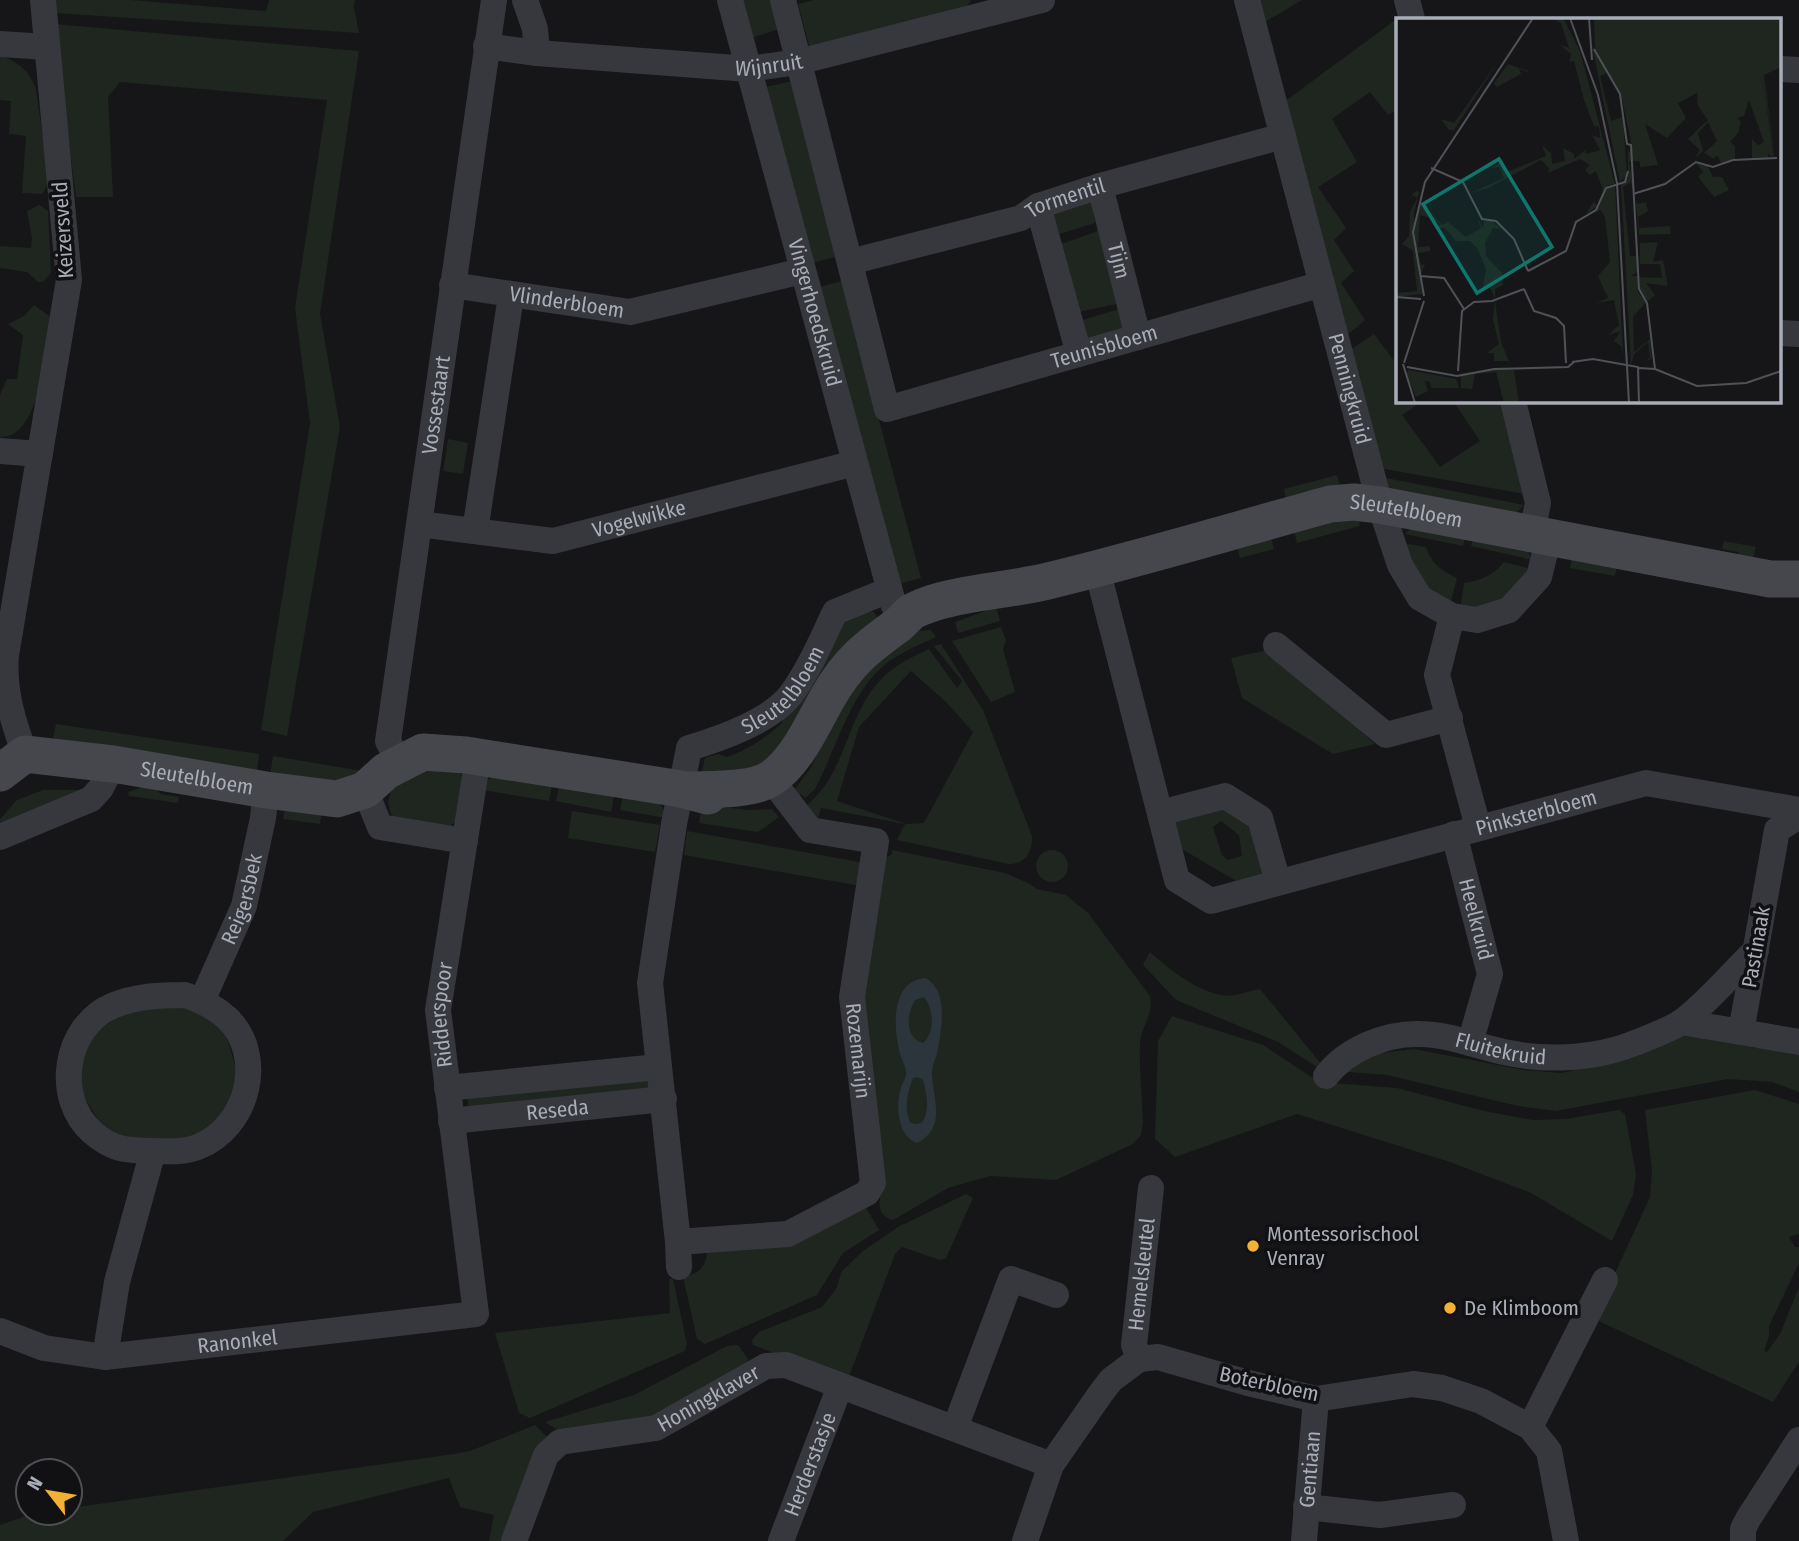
<svg xmlns="http://www.w3.org/2000/svg" width="1799" height="1541" viewBox="0 0 1799 1541" font-family="'Fira Sans Condensed',sans-serif">
	<style>
		.green { fill: #1e261f; fill-rule: evenodd }
		.water { fill: #2c353c; fill-rule: evenodd }
		.lines { fill: none; stroke-linecap: round; stroke-linejoin: round }
		.street { stroke: #37383d; stroke-width: 26 }
		.secondary { stroke: #45474d; stroke-width: 37 }
		.poi-dot { fill: #f2b134; stroke: #111113; stroke-width: 2.5 }
		.labels { text-anchor: middle; dominant-baseline: central; stroke-width: 7; stroke-linejoin: round; paint-order: stroke }
		.street-label { font-size: 21px; fill: #a8adb8; stroke: #111113 }
		.poi-label { font-size: 21px; fill: #a8adb8; stroke: #111113; text-anchor: start }
		.inset-road { fill: none; stroke: #505258; stroke-width: 2 }
		.view { fill: #0f766e; fill-opacity: 0.15; stroke: #0f766e; stroke-width: 3.5 }
		.inset-edge { fill: none; stroke: #a8adb8; stroke-width: 3.5 }
	</style>
	<rect width="100%" height="100%" fill="#161618"/>
	<g class="green">
		<polygon points="54,0 130,0 266,11 269,0 355,0 354,7 359,33 55,13"/>
		<polygon points="741,0 772,0 780,29 751,38"/>
		<polygon points="814,0 971,0 966,8 810,49 798,4"/>
		<polygon points="1259,0 1302,0 1265,22"/>
		<polygon points="1402,15 1404,19 1398,19 1398,109 1388,115 1370,92 1332,119 1357,162 1318,187 1346,228 1334,240 1354,271 1341,283 1365,320 1346,336 1284,102"/>
		<polygon points="54,24 359,51 320,314 340,427 287,736 261,730 310,423 295,308 327,100 120,82 108,97 113,197 76,197"/>
		<path d="M0,55c19,8 29,15 36,34l13,93 -7,12 -20,-1 4,-57 -17,-2 2,-33 -11,-1z"/>
		<polygon points="793,81 835,257 812,263 765,87"/>
		<polygon points="1091,201 1095,223 1056,235 1050,212"/>
		<polygon points="39,205 48,211 51,273 43,282 38,282 27,272 0,268 0,246 31,248 32,238 27,211"/>
		<polygon points="1098,231 1117,304 1078,312 1058,242 1064,243"/>
		<polygon points="842,281 921,578 896,585 819,287"/>
		<path d="M34,305l19,14c-7,30 -13,120 -53,118v-42l7,-16h10l6,-44 -15,-11 16,-8z"/>
		<polygon points="1119,309 1124,325 1119,333 1092,340 1081,334 1079,321"/>
		<polygon points="1374,334 1398,366 1398,401 1423,401 1402,415 1440,467 1480,441 1453,401 1507,401 1525,494 1379,468 1350,350"/>
		<polygon points="448,439 468,443 463,474 443,471"/>
		<polygon points="1337,475 1341,491 1287,504 1284,489"/>
		<polygon points="1381,477 1524,505 1514,515 1390,491"/>
		<polygon points="1357,513 1360,526 1297,543 1293,527"/>
		<polygon points="1416,523 1466,532 1463,546 1405,534"/>
		<polygon points="1270,534 1274,549 1240,558 1236,543"/>
		<polygon points="1474,534 1528,551 1532,560 1471,546"/>
		<polygon points="1724,541 1756,547 1752,564 1744,563 1738,552 1722,549"/>
		<path d="M1402,543l24,4c5,17 16,24 31,31l-7,27 -24,-13z"/>
		<polygon points="1572,554 1618,561 1615,576 1570,568"/>
		<path d="M1504,562l28,7 -6,12 -35,26 -31,2 4,-26c18,-3 28,-7 40,-21z"/>
		<polygon points="996,607 1000,621 958,633 955,622"/>
		<path d="M867,611l7,1 4,6 -114,154 -64,7 5,-21 13,-4 9,3c20,-7 39,-19 55,-34l1,-9 56,-93z"/>
		<polygon points="1001,627 1006,640 1003,649 1015,692 991,702 952,641"/>
		<path d="M931,630l5,7c-22,10 -44,19 -60,36 -30,32 -41,79 -61,116l-10,9 -4,-4 -5,4 -4,-5 20,-27 12,-31 31,-62 56,-42z"/>
		<path d="M941,644l42,66 49,126c1,16 -7,28 -23,28l-112,-24 8,-16 -84,-16 -4,15 -13,-15c11,-10 21,-20 28,-34 15,-27 21,-58 40,-84 14,-20 35,-31 57,-41l28,39 5,-7 -28,-35zM911,671l36,32 26,29 -49,91 -18,1 -69,-23 22,-74z"/>
		<polygon points="1268,650 1375,744 1333,754 1242,698 1231,658"/>
		<polygon points="56,724 259,754 257,774 75,748 53,738"/>
		<path d="M273,756l89,15c-23,18 -64,7 -92,5z"/>
		<polygon points="415,766 457,770 464,778 455,822 447,828 398,820 391,814 388,803 393,782"/>
		<polygon points="495,776 553,780 549,801 483,790 486,780"/>
		<polygon points="560,782 615,790 611,812 556,801"/>
		<polygon points="150,784 161,794 179,797 178,803 129,796 128,792"/>
		<polygon points="43,790 82,790 0,826 0,819 17,800"/>
		<path d="M624,792c17,5 41,5 41,26l-45,-8z"/>
		<polygon points="286,804 322,809 320,824 283,819"/>
		<polygon points="702,805 749,810 772,809 779,817 758,832 699,823"/>
		<path d="M1224,805l30,18 13,51 -29,8 -58,-34 -7,-29zM1221,821l18,14 3,21 -15,4 -5,-5 -9,-28z"/>
		<polygon points="572,811 660,825 655,852 568,838"/>
		<polygon points="687,831 865,863 861,886 684,855"/>
		<circle cx="1052" cy="866" r="16"/>
		<path d="M892,850l113,23 23,10 9,6 29,6 22,18 62,83c4,20 -9,29 -10,48 -1,25 2,52 3,78l-2,13 -8,9 -77,36 -66,-4 -42,12 -55,32c-14,-4 -14,-12 -13,-25l-20,-214 20,-119 12,-8z"/>
		<path d="M1150,952c19,17 45,38 71,43 11,3 28,-4 39,-6l62,76 -5,2 -39,-25 -102,-42 -33,-35z"/>
		<polygon points="171,1006 199,1009 215,1021 228,1041 238,1075 227,1109 205,1136 160,1142 118,1135 99,1121 86,1100 80,1082 81,1061 93,1034 123,1013"/>
		<polygon points="1172,1016 1263,1045 1319,1082 1397,1088 1484,1111 1533,1120 1566,1119 1619,1110 1625,1114 1636,1174 1633,1195 1612,1241 1531,1193 1450,1162 1297,1114 1175,1157 1155,1139 1158,1041"/>
		<polygon points="1678,1031 1755,1048 1765,1044 1799,1050 1799,1092 1772,1082 1728,1079 1556,1111 1518,1106 1387,1075 1336,1071 1381,1053 1414,1049 1524,1070 1561,1073 1626,1059"/>
		<polygon points="646,1075 649,1090 469,1112 467,1095"/>
		<polygon points="1755,1090 1799,1104 1799,1234 1789,1237 1795,1247 1799,1247 1799,1263 1769,1326 1769,1337 1764,1351 1767,1352 1780,1334 1799,1287 1799,1362 1773,1402 1594,1319 1650,1197 1652,1171 1645,1110"/>
		<polygon points="966,1194 973,1198 946,1258 940,1260 902,1247 895,1254 847,1382 753,1345 752,1340 759,1332 822,1307 836,1289 842,1271 863,1251 898,1227"/>
		<path d="M864,1204l15,26 -36,23 -26,42 -112,49 -8,-5 -14,-62c17,-4 24,-10 24,-28z"/>
		<polygon points="669,1279 673,1279 687,1344 685,1351 530,1418 519,1413 495,1333 670,1313"/>
		<polygon points="738,1345 748,1359 748,1368 655,1421 562,1433 545,1422 634,1395 727,1346"/>
		<polygon points="535,1425 547,1437 502,1541 489,1541 494,1515 460,1507 449,1478 313,1512 283,1541 0,1541 0,1525 35,1513 70,1513 70,1508 454,1454 470,1451"/>
	</g>
	<path class="water" d="M925,978c25,12 16,54 12,76 -2,6 -6,14 -5,21 1,24 15,53 -15,68 -19,-7 -21,-35 -17,-52 1,-5 5,-11 6,-16 1,-9 -6,-17 -7,-26 -6,-25 -7,-68 26,-71zM924,997c10,11 11,37 -1,46 -19,-5 -16,-30 -8,-43zM918,1077l5,3c4,14 7,31 -1,43l-7,1 -5,-2c-6,-15 -3,-29 3,-44z"/>
	<g class="lines">
		<g class="street">
			<polyline points="525,0 535,29 537,53"/>
			<path id="s1" d="M730,0l164,606"/>
			<path id="s2" d="M783,0l104,409 435,-125"/>
			<path id="s3" d="M1247,0l133,505 20,60 20,33 32,18 25,4 32,-10 30,-33 10,-41"/>
			<polyline points="1407,0 1412,19"/>
			<polyline points="0,44 47,47"/>
			<path id="s4" d="M486,46l51,7 212,16 49,-7 244,-62"/>
			<polyline points="1780,69 1799,70"/>
			<path id="s5" d="M1100,186l38,151"/>
			<polyline points="1038,206 1079,354"/>
			<path id="s6" d="M850,262l171,-44 17,-12 62,-20 183,-50"/>
			<path id="s7" d="M452,285l178,27 172,-41"/>
			<polyline points="1780,333 1799,334"/>
			<polyline points="1513,401 1538,503 1532,532"/>
			<polyline points="0,451 40,454"/>
			<path id="s8" d="M419,524l134,17 302,-78"/>
			<polyline points="475,531 511,296"/>
			<path id="s9" d="M1097,569l80,311 34,21 435,-118 153,27"/>
			<polyline points="1452,616 1437,675 1478,827"/>
			<polyline points="1276,645 1386,735 1450,718"/>
			<path d="M25,754c-12,-32 -22,-64 -19,-99l63,-375 -26,-280"/>
			<path id="s10" d="M399,763l-11,-22 106,-741"/>
			<path id="s11" d="M771,779l39,51 66,11 -24,156 21,186 -6,10 -79,41 -110,8 -28,-259 24,-159 15,-76c31,-9 84,-28 103,-55 18,-25 30,-54 43,-81l54,-22"/>
			<polyline points="365,790 380,827 465,841"/>
			<polyline points="1160,813 1225,796 1260,818 1278,882"/>
			<polyline points="1799,816 1777,830 1741,1032 1799,1042"/>
			<path id="s12" d="M1454,834l36,140 -20,69"/>
			<polyline points="0,837 91,799 101,788 113,764"/>
			<path d="M185,995c15,5 30,12 42,23 40,39 20,110 -29,129 -16,6 -31,4 -47,4 -27,-1 -38,-1 -59,-19 -38,-34 -28,-105 20,-126 24,-10 48,-11 73,-11z"/>
			<path id="s13" d="M202,1001l42,-95 19,-88 3,-28"/>
			<polyline points="1681,1022 1741,1032"/>
			<path id="s14" d="M1326,1076c21,-27 60,-43 94,-42 30,0 60,14 89,19 33,7 72,6 105,-3 15,-4 58,-21 69,-29 26,-20 49,-48 73,-71"/>
			<polyline points="447,1088 658,1067"/>
			<path id="s15" d="M451,1121l213,-22"/>
			<polyline points="678,1242 679,1267"/>
			<path id="s16" d="M0,1331l44,17 61,9 371,-43 -38,-304 40,-253"/>
			<polyline points="105,1357 117,1282 153,1151"/>
			<path id="s17" d="M1139,1359l-5,-14 17,-157"/>
			<polyline points="1530,1427 1605,1280"/>
			<polyline points="955,1428 1011,1279 1056,1295"/>
			<polyline points="1306,1507 1380,1515 1453,1505"/>
			<path id="s18" d="M514,1541l32,-86 14,-13 96,-14 110,-62 20,-1 265,100"/>
			<path id="s19" d="M781,1541l59,-155"/>
			<polyline points="1025,1541 1051,1465 1101,1393 1111,1380 1139,1359 1158,1357 1248,1383 1316,1399 1413,1384 1442,1388 1481,1401 1530,1427 1549,1451 1566,1541"/>
			<path id="s20" d="M1304,1541l12,-142"/>
			<polyline points="1743,1541 1743,1529 1748,1519 1799,1440"/>
		</g>
		<g class="secondary">
			<path id="s21" d="M0,773l25,-19 88,10 153,26 71,9 28,-9 21,-19 37,-19 43,3 215,34 27,7"/>
			<path id="s22" d="M687,790c23,-1 63,1 83,-11 27,-17 43,-56 58,-82 20,-35 38,-49 70,-72 5,-4 9,-10 15,-14 34,-18 95,-20 135,-30 95,-23 188,-51 282,-77l24,-2 26,3 390,74h29"/>
		</g>
	</g>
	<g class="poi-dot">
		<circle cx="1253" cy="1246" r="7"/>
		<circle cx="1450" cy="1308" r="7"/>
	</g>
	<g class="labels">
		<g class="street-label">
			<text stroke="none"><textPath href="#s4" startOffset="284">Wijnruit</textPath></text>
			<text stroke="none"><textPath href="#s6" startOffset="226">Tormentil</textPath></text>
			<text transform="translate(63 230) rotate(-94)">Keizersveld</text>
			<text stroke="none"><textPath href="#s5" startOffset="77">Tijm</textPath></text>
			<text stroke="none"><textPath href="#s7" startOffset="116">Vlinderbloem</textPath></text>
			<text stroke="none"><textPath href="#s1" startOffset="324">Vingerhoedskruid</textPath></text>
			<text stroke="none"><textPath href="#s2" startOffset="648">Teunisbloem</textPath></text>
			<text stroke="none"><textPath href="#s3" startOffset="402">Penningkruid</textPath></text>
			<text stroke="none"><textPath href="#s10" startOffset="364">Vossestaart</textPath></text>
			<text stroke="none"><textPath href="#s22" startOffset="816">Sleutelbloem</textPath></text>
			<text stroke="none"><textPath href="#s8" startOffset="224">Vogelwikke</textPath></text>
			<text stroke="none"><textPath href="#s11" startOffset="1300">Sleutelbloem</textPath></text>
			<text stroke="none"><textPath href="#s21" startOffset="205">Sleutelbloem</textPath></text>
			<text stroke="none"><textPath href="#s9" startOffset="698">Pinksterbloem</textPath></text>
			<text stroke="none"><textPath href="#s13" startOffset="110">Reigersbek</textPath></text>
			<text stroke="none"><textPath href="#s12" startOffset="88">Heelkruid</textPath></text>
			<text transform="translate(1756 947) rotate(-80)">Pastinaak</text>
			<text stroke="none"><textPath href="#s16" startOffset="784">Ridderspoor</textPath></text>
			<text stroke="none"><textPath href="#s14" startOffset="189">Fluitekruid</textPath></text>
			<text stroke="none"><textPath href="#s11" startOffset="343">Rozemarijn</textPath></text>
			<text stroke="none"><textPath href="#s15" startOffset="107">Reseda</textPath></text>
			<text stroke="none"><textPath href="#s17" startOffset="86">Hemelsleutel</textPath></text>
			<text stroke="none"><textPath href="#s16" startOffset="242">Ranonkel</textPath></text>
			<text transform="translate(1269 1384) rotate(12)">Boterbloem</text>
			<text stroke="none"><textPath href="#s18" startOffset="268">Honingklaver</textPath></text>
			<text stroke="none"><textPath href="#s19" startOffset="82">Herderstasje</textPath></text>
			<text stroke="none"><textPath href="#s20" startOffset="72">Gentiaan</textPath></text>
		</g>
		<g class="poi-label">
			<text x="1267" y="1234">Montessorischool<tspan x="1267" dy="24">Venray</tspan></text>
			<text x="1464" y="1308">De Klimboom</text>
		</g>
	</g>
	<g transform="translate(1396 18)">
		<rect width="385" height="385" fill="#161618"/>
		<path d="M156,0h11l17,33 35,133 -6,1 -11,21 -12,8 8,-13 3,5 6,-16 -7,-19 -6,4 -5,-5 5,-5 -10,-6 -32,14 1,-5 -8,-8 -53,28 -17,5 33,-15 -5,-11 -7,1 13,-10 -4,4 6,10 39,-16 -4,-11 9,8 1,11 13,-3 -2,-13 11,6v5l11,-9 1,4 14,-4 -8,-15 8,3 -1,-11 -5,-1 -10,-26 -10,-39 -5,1 2,-8 -11,-9 9,3 -8,-25zM198,0h187v49l-17,8 11,83 -13,-84 12,84 -6,-4v4l-16,1v-20l6,6 6,-3 -15,-42 -5,16 -7,2 4,4 -3,11 -8,9 5,4v13l-14,4 -4,-8 -3,4 -10,-6 13,-12 -9,-19 -10,11 5,18 -9,8 6,-9 -12,-11 20,-19 -10,-14 -1,-13 -19,10 8,15 -19,20 -22,-14 13,41 -18,2v-6h-11l5,32 -3,-11 -8,5 7,69h9l-1,16 -7,4h7v16l8,10 -13,15 1,35 16,-13 2,19 -7,4 5,-5 -2,-15 -14,12 -3,12 -10,-182 7,-6v-31l1,6 3,-7 -10,-47 -27,-51zM196,28l16,27 -8,3 11,45 12,-4 4,58 -7,7zM104,41l-46,71h-5l-8,-11 13,4zM112,46l20,7v1l-9,-3 2,5 -24,13 -3,-3 -9,12zM300,145l12,4 5,10h9l7,13 -15,7 -16,-20 5,-5zM219,167l8,172 -2,-11 -7,-5 7,-10 -13,4 11,-10 -5,-25 -18,3 12,-5 -10,-22 12,-14 -5,-46 -5,-6 -4,3 11,-25zM21,173l2,1 -5,22 8,80 -26,3v-4l21,-2 -4,-40 -11,-7 7,-8 1,-24 7,-14 -4,-3 -4,4 4,-6zM25,177l-1,6 22,24 6,-3 18,15 15,-9 -4,-11 6,11 1,-7h7l11,8 -9,-1 -8,15 1,13 16,17 1,12 -8,4v10l-4,-10 -8,-2 3,-18 -9,-21 -7,-7h-14l-11,-13h-8l3,-4 -6,-5 -14,-4 -2,32 12,-1v5l-12,2 3,12 4,-1 -4,10 -8,-41zM250,184l2,9 -10,6 1,11 31,-2 1,8 -32,1 -3,-31zM262,224l-5,20 10,-2 5,26 -22,-3 9,12 -7,6 -8,-10v-14l22,1 -2,-14h-20v-21zM99,283l6,41 10,24 -3,-5h-14v-8h-7l12,-9 -6,-25zM97,351l21,1 5,33h-15l-8,-31 -21,2 -3,15 -11,-1v-14zM13,352l47,9 3,9h-28l-1,-6 -5,-1 3,10 -12,6 -10,-24z" fill="#1e261f"/>
		<path class="inset-road" d="M174,0l28,77 19,88 12,220M193,0l3,42M198,31l26,45 7,50 4,1 8,144 8,14 8,66M35,150l32,14 19,37 14,2 18,18 14,32M237,176l32,-10 31,-22 17,5 20,-7 44,-2M132,253l38,-20 10,-29 20,-12 10,-22 19,-6 3,-11M24,258l24,2 20,31M128,271l10,22 22,7 8,8 2,37M28,278l-11,-64 12,-50 108,-164M0,279l25,2M176,344l21,-3 45,8 1,36M8,345l20,-62M7,346l12,39M11,349l50,9 37,-7 74,-2 6,-5M243,350l16,1 42,17 49,-3 35,-12M62,353l4,-60 12,-9 18,-1 32,-12"/>
		<path class="view" d="M103,141l53,88 -75,46 -54,-89z"/>
		<rect width="385" height="385" class="inset-edge"/>
	</g>
	<g transform="translate(49 1492) rotate(301)"><circle r="33" fill="#111113" stroke="#4d4f55" stroke-width="2"/>
	<path d="M0-5L12 26L0 18L-12 26Z" fill="#f2b134"/>
	<text y="-10" font-size="19" font-weight="bold" text-anchor="middle" fill="#a8adb8">N</text>
	</g>
</svg>
